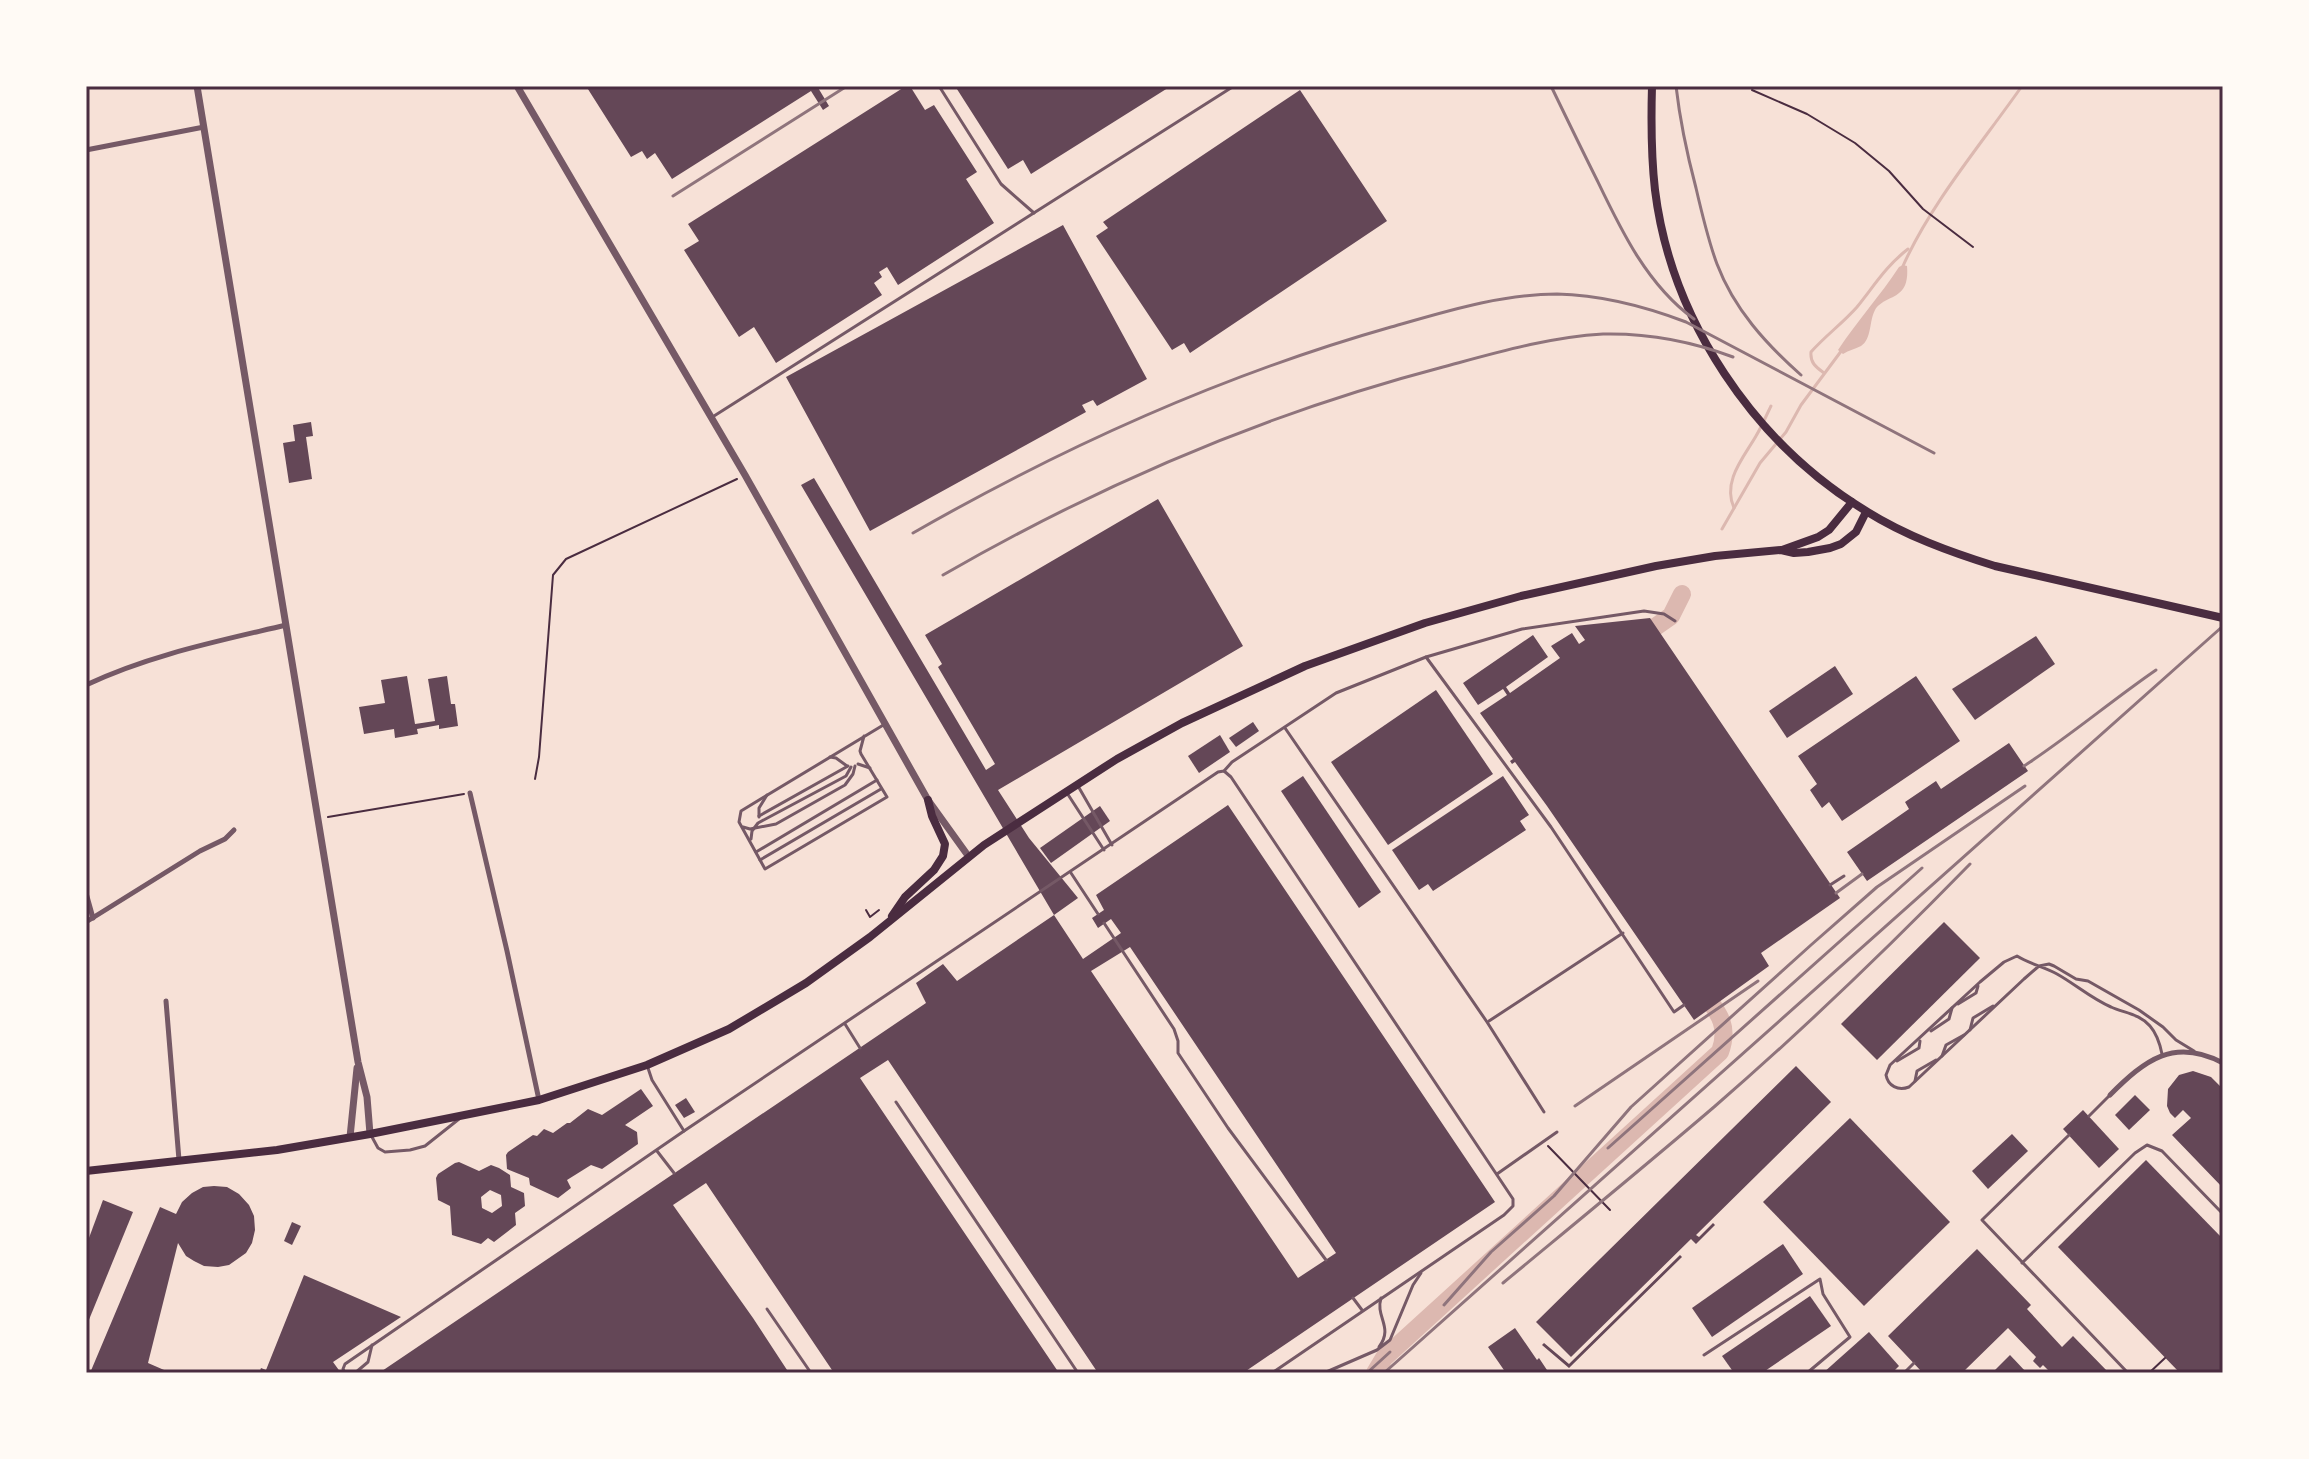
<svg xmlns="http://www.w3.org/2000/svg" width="2309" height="1459" viewBox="0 0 2309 1459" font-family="'Source Sans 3',sans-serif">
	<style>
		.water { fill: #dcb8b0 }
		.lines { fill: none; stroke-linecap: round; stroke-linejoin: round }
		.stream { stroke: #dcb8b0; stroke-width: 3 }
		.river { stroke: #dcb8b0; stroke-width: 18 }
		.building { fill: #644757; fill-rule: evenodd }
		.path { stroke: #4a2c40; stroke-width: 2 }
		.service { stroke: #755966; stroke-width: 3 }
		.minor { stroke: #755966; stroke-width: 5 }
		.tertiary { stroke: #755966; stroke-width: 7 }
		.secondary { stroke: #4a2c40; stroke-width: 8 }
		.rail { stroke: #8f747c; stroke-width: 3 }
		.neatline { fill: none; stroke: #4a2c40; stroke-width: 3 }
	</style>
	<rect width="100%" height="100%" fill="#f7e1d7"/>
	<path class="water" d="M1903,265l4,1c3,36 -21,27 -32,44 -6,11 -3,29 -14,36 -6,3 -12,4 -18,8l-5,-4c19,-29 42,-54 61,-83z"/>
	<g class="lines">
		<g class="stream">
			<path d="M1903,266c28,-63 79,-123 119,-180"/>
			<path d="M1824,373c-8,-6 -14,-10 -13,-21 14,-16 32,-29 46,-45 17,-21 29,-41 51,-58"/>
			<path d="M1734,508c-12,-27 10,-51 22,-72 6,-10 10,-20 15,-30"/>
			<polyline points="1722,529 1760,463 1786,432 1801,405 1842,350"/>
			<polyline points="1678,605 1682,594"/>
		</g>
		<g class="river">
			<polyline points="1638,639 1671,616 1682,594"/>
			<path d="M1375,1373l9,-15 336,-306c11,-29 -5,-43 -21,-66"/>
		</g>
	</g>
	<g class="building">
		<polygon points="586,86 817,86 829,106 823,110 811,91 672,179 655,153 647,159 642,151 631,157"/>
		<polygon points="906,86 910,86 925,110 934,105 977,172 966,179 994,223 898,285 887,267 879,272 882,277 874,283 882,295 776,363 754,327 739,337 684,250 699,241 688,224"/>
		<polygon points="955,86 1171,86 1031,174 1023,160 1008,169"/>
		<polygon points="1300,90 1387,221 1190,353 1184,343 1172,350 1096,236 1108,228 1103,222"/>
		<polygon points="1063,225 1147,379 1097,406 1093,400 1082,405 1086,412 870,531 786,377"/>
		<polygon points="311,422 313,436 306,437 312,479 289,483 283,443 295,441 293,425"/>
		<polygon points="814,478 986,770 995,764 938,667 942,664 925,635 1158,499 1243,646 998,790 1029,838 1078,898 1054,915 801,485"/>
		<polygon points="1650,618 1840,898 1761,953 1769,966 1694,1020 1547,806 1515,762 1512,764 1510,761 1513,759 1480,713 1507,695 1503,689 1478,705 1463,683 1533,635 1548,657 1506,687 1510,693 1560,658 1551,646 1572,633 1579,644 1585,640 1575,626"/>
		<polygon points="2036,636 2055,664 1975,720 1952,689"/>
		<polygon points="1835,666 1853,694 1787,738 1769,711"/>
		<polygon points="407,676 415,724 435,721 428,679 447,676 451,704 455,704 458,726 439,729 439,725 417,729 418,734 395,738 394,729 364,734 359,707 385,703 381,680"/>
		<polygon points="1916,676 1960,741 1842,821 1829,802 1822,808 1810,790 1817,784 1798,756"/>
		<polygon points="1436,690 1493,774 1388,845 1331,762"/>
		<polygon points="1253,722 1259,731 1236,747 1229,738"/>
		<polygon points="1220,735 1230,752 1199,773 1188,756"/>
		<polygon points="2009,743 2028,771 1867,881 1847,852 1909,809 1905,802 1936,781 1941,789"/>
		<polygon points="1303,776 1381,892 1359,908 1281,791"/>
		<polygon points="1503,776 1529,815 1520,821 1526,830 1433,891 1428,884 1419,890 1392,850"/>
		<path d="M1228,805l267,397 -252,171h-145l-210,-313 -28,18 199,295h-225l-128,-190 -33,22 80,113 36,55h-410l547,-370 -10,-20 27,-19 14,17 97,-66 29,44 38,-26 -10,-14 -13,9 -6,-10 12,-8 -8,-15zM1130,947l206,306 -38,25 -207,-307z"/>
		<polygon points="1100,806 1110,821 1051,863 1040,848"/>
		<polygon points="1944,922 1980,958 1877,1060 1841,1024"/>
		<polygon points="1796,1066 1831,1102 1696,1235 1699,1237 1713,1223 1715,1225 1696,1244 1691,1239 1571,1357 1536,1322"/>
		<polygon points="2193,1071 2211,1077 2223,1089 2223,1188 2172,1135 2191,1118 2183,1110 2175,1118 2170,1113 2167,1106 2168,1089 2179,1075"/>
		<polygon points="641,1089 653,1106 625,1125 637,1132 638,1144 602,1169 591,1165 567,1180 571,1188 558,1198 530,1185 529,1178 507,1169 506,1155 508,1152 533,1135 537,1136 544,1129 553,1133 567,1123 570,1123 588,1109 602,1115"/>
		<polygon points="2135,1095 2150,1110 2129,1130 2115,1115"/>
		<polygon points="686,1098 695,1112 684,1118 675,1105"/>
		<polygon points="2083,1110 2119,1149 2099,1168 2063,1129"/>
		<polygon points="1850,1118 1950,1222 1864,1306 1763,1202"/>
		<polygon points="2012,1134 2028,1151 1988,1189 1972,1171"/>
		<polygon points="2146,1160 2223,1239 2223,1373 2180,1373 2058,1247"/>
		<path d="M459,1162l20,9 12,-6 8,3 11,7 1,12 13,6 1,13 -10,7 1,12 -22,17 -6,-4 -7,6 -29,-9 -2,-29 -12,-6 -2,-22 2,-4 17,-11zM490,1190l11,5 1,11 -10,7 -10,-5 -1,-11z"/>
		<polygon points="214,1186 227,1187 239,1194 249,1205 254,1216 255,1230 252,1243 246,1253 229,1265 218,1267 204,1266 194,1261 186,1256 178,1243 148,1363 171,1373 90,1373 160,1207 176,1214 182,1202 192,1193 203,1187"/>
		<polygon points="103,1200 133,1212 86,1327 86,1246"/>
		<polygon points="292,1222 301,1226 292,1245 284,1241"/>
		<polygon points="1783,1244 1803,1274 1712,1337 1692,1308"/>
		<polygon points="1977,1249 2031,1305 2027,1309 2062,1347 2073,1336 2109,1373 2051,1373 2043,1365 2040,1368 2033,1361 2036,1357 2008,1328 1962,1373 1919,1373 1921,1371 1888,1336"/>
		<polygon points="1680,1255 1682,1257 1569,1368 1542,1345 1544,1343 1569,1364"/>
		<polygon points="304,1275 401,1317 333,1362 341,1373 259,1373 261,1368 266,1370"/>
		<polygon points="1810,1296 1831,1326 1762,1373 1734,1373 1722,1356"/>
		<polygon points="1515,1328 1537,1360 1539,1358 1549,1373 1506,1373 1488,1347"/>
		<polygon points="1869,1332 1899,1366 1892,1373 1823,1373"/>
		<polygon points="2010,1355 2027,1373 1992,1373"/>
	</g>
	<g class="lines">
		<g class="path">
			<polyline points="1752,90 1807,114 1855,143 1889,171 1923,209 1973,247"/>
			<polyline points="535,779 539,757 553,575 566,559 737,479"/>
			<polyline points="328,817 464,794"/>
			<polyline points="866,910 870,917 879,910"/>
			<polyline points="1548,1146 1610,1210"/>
			<polyline points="2149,1373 2165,1358"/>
		</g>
		<g class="service">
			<polyline points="939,86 1001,184 1034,213"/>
			<polyline points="714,416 1234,86"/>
			<polyline points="1426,657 1551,827 1674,1012 1684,1005"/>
			<polyline points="1285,728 1487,1022 1544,1112"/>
			<path d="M864,736l-4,15 1,3 26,43 -122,72 -26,-47 2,-11c48,-29 96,-58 144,-87"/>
			<polyline points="830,757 836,758 847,766"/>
			<polyline points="858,764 870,768"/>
			<polyline points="1224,771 1231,777 1513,1199 1513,1206 1504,1215 1272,1373"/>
			<polyline points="1078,786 1112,845"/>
			<polyline points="1067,793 1104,850"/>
			<polyline points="759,816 848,766"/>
			<polyline points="759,817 759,808 767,795"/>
			<polyline points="743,827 750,829 776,824 845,785 853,774 855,766"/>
			<polyline points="751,839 752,831 758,823 846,776 851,767"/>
			<polyline points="756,852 877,780"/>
			<polyline points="760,860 881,789"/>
			<polyline points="1071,873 1098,914"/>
			<polyline points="1830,885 1844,876"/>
			<polyline points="1104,923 1174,1029 1178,1041 1178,1053 1228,1128 1326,1260"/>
			<polyline points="1958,1004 1976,993 1978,986"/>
			<polyline points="1489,1021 1623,933"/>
			<polyline points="845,1024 860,1048"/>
			<polyline points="1970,1030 1973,1018 1993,1006"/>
			<polyline points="1931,1031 1949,1019 1952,1008"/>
			<path d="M2162,1054c-2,-10 -5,-20 -12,-28 -10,-12 -26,-13 -39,-19 -19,-8 -36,-23 -54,-33 -13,-7 -27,-10 -40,-18l-13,6 -24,20 -90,83 -4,10c2,11 12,16 23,12l115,-108 15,-13 10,-2 5,2 22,13 12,2 51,29 24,17 13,13 18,11"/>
			<polyline points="1942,1056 1946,1045 1964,1035"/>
			<polyline points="1897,1061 1919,1048 1920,1041"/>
			<polyline points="647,1065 652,1080 684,1131"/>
			<polyline points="1915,1081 1917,1071 1936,1060"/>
			<polyline points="896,1102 1078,1373"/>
			<polyline points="2089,1116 2110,1095"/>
			<polyline points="2069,1135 1982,1220 2128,1373"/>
			<polyline points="372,1137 378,1148 385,1152 410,1150 425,1146 459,1119"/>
			<polyline points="657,1151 674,1173"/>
			<polyline points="1497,1174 1557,1132"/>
			<polyline points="2022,1263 2135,1153 2147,1145 2162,1151 2223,1214"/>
			<polyline points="1353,1298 1362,1310"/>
			<polyline points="767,1309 811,1373"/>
			<path d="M1379,1347c15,-20 -4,-30 2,-49"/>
			<polyline points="1704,1355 1820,1279 1823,1294 1850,1337 1807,1373"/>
			<polyline points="345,1373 343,1369 345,1364 684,1131 1218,772 1224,771 1232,762 1336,693 1426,657 1522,629 1644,611 1664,614 1675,621"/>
			<polyline points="355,1373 368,1362 372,1345"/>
			<polyline points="1324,1373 1377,1350 1390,1340 1413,1285 1421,1273"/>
			<polyline points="1904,1373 1914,1363"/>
		</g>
		<g class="minor">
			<polyline points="86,150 204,127"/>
			<path d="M86,685c63,-30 133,-44 200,-60"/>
			<polyline points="470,793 507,951 539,1100"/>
			<polyline points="86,893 93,918"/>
			<polyline points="86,922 200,851 225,839 234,830"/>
			<polyline points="166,1001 179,1160"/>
			<path d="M2110,1095c35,-35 64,-58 113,-32"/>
		</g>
		<g class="tertiary">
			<polyline points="197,86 358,1062 367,1097 370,1134"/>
			<polyline points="517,86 745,475 928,800 969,857"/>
			<polyline points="350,1137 357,1068"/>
		</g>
		<g class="secondary">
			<path d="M1652,86c-1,35 -1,69 3,104 16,130 99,253 211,321 40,25 84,41 129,55l228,52"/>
			<polyline points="1782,550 1818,537 1829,530 1852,502"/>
			<polyline points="892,916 905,897 934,870 943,856 945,844 932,816 928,800"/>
			<polyline points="86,1171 277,1150 370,1134 539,1100 647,1065 729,1029 806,983 870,937 984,845 1117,759 1182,723 1305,666 1425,623 1521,596 1656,566 1715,556 1781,550 1794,553 1808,552 1830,548 1841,544 1856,532 1866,512"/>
		</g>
		<g class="rail">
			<path d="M1551,86c15,31 30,62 46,94 24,50 50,105 97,139"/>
			<path d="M1676,86c4,35 11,68 20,102 6,26 12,52 21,76 17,45 49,80 84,111"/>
			<polyline points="673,196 847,86"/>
			<path d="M913,533c152,-87 309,-158 478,-206 53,-15 109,-33 166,-33 45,1 87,12 129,28l248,131"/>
			<path d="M943,575c158,-91 324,-162 500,-208 52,-14 106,-30 160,-33 45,-1 88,7 130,23"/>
			<path d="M2024,766c46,-30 87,-65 132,-96"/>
			<polyline points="1836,893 1862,874"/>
			<polyline points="1575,1106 1758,981"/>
			<polyline points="1608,1148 1922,868"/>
			<path d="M1503,1283c70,-58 141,-116 211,-176 89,-77 174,-159 256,-243"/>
			<polyline points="1444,1305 1491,1252 1554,1196 1631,1107 1811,945 1877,887 2025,786"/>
			<polyline points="1367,1373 1390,1352"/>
			<polyline points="1384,1373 2223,626"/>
		</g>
	</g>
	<rect width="2309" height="1459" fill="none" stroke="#fffaf5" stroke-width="176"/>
	<rect x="88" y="88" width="2133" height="1283" class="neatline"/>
</svg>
